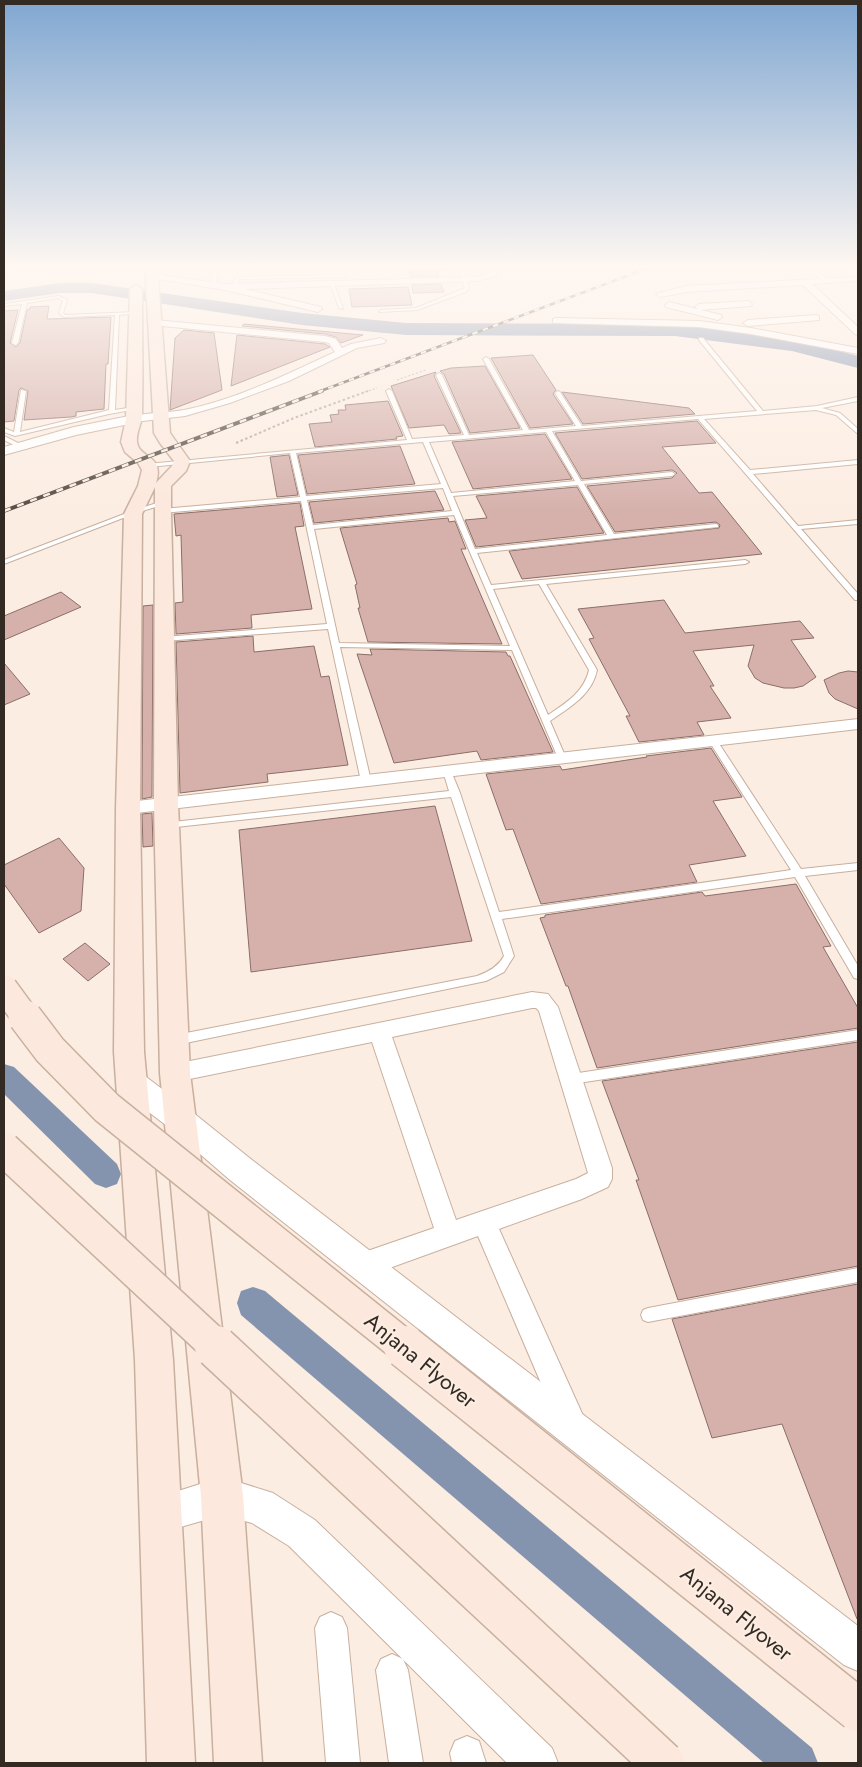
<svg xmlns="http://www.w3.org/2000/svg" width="862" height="1767" viewBox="0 0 862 1767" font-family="Jost,sans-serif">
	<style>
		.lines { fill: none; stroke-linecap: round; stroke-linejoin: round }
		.canal { fill: #8494af; fill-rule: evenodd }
		.river { fill: #8494af; fill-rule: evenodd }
		.building { fill: #d6b1ac; stroke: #8b6e6a }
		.service-casing { stroke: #c8af9e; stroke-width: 2 }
		.minor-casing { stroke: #c8af9e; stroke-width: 2 }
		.tertiary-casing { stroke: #c8af9e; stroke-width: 2 }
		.secondary-casing { stroke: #c8af9e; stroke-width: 3 }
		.path-far1 { stroke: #b4a79d; stroke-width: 1; stroke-dasharray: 2 2; stroke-linecap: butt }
		.path { stroke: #b4a79d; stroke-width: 2; stroke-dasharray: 2.5 2.5; stroke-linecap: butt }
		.service { fill: #fff; fill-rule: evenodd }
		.minor { fill: #fff; fill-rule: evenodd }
		.tertiary { fill: #fff; fill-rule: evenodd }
		.secondary { fill: #fce8dd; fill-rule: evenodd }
		.rail-far1-casing { stroke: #584e46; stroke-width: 2.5 }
		.rail-casing { stroke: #584e46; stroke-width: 4 }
		.rail-far1 { stroke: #fcede2; stroke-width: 2; stroke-dasharray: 5.5; stroke-linecap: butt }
		.rail { stroke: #fcede2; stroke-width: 2.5; stroke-dasharray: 7; stroke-linecap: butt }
		.secondary-bridge-far2-casing { stroke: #c8af9e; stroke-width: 29; stroke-linecap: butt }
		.secondary-bridge-far1-casing { stroke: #c8af9e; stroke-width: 36; stroke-linecap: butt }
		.secondary-bridge-casing { stroke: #c8af9e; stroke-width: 45; stroke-linecap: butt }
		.secondary-bridge-far2 { stroke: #fce8dd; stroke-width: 26 }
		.secondary-bridge-far1 { stroke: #fce8dd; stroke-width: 33 }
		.secondary-bridge { stroke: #fce8dd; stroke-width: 42 }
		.labels { text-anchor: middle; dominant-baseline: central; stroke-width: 4.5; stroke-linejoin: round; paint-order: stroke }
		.near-street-label { font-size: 22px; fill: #332a23; stroke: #fcede2 }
	</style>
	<rect width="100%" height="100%" fill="#fcede2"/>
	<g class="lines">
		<g class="canal">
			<polygon points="4,1064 14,1067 117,1164 121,1174 117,1184 106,1188 95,1184 4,1094"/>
			<polygon points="253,1287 265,1291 812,1748 818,1763 764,1763 241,1315 237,1303 241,1291"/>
		</g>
		<polygon class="river" points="60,283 92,283 302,313 406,323 675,324 793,339 858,356 858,368 792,351 675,336 406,335 302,325 92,293 60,293 4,301 4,291"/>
	</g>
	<g class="building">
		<polygon points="437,271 439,276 410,277 409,272"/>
		<polygon points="441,284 444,292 413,293 412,285"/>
		<polygon points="408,287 412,305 352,307 349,289"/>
		<polygon points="49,306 47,319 111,317 108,364 106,364 104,409 76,412 76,416 71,417 24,420 28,391 21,388 19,390 14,421 4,422 4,311 18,310 10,343 16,347 20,343 27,310 30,309 30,307"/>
		<polygon points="244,324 308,330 363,335 341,343 336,337 325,334 242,326"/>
		<polygon points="184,330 214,333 222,390 170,410 175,338"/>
		<polygon points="237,335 325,344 330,347 231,386"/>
		<polygon points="533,355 556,390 553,394 573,424 530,428 491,358"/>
		<polygon points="485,366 520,428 470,433 444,374 440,371 451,368"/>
		<polygon points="436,372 434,376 461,433 449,434 444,425 409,428 391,386"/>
		<polygon points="562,392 689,408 695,414 583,424"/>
		<polygon points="388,401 403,436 396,437 397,439 315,447 309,424 332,422 330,415 339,414 338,410 346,410 345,405"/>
		<polygon points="697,421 716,443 662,447 699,493 712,492 762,554 522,579 509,551 719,528 720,525 716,522 615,532 587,486 672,478 677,473 672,470 582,479 555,433"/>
		<polygon points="545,434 572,479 473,489 452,442"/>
		<polygon points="400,446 415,484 307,494 298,455"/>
		<polygon points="289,455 298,495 277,497 270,457"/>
		<polygon points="577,487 604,533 476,547 465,520 487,518 476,496"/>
		<polygon points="435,491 444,510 314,523 309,502"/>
		<polygon points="300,503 304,526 295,527 312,609 251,615 252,628 176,634 175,603 183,602 181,535 176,536 174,514"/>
		<polygon points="448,518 449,522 455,521 466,549 461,549 502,644 368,642 358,608 360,608 355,585 357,584 340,528"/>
		<polygon points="61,592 81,607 4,640 4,616"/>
		<polygon points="664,600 685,633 800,621 814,638 791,640 816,677 803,686 794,688 784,688 763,683 755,678 748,666 754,645 693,651 714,686 710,686 731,718 697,722 704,735 639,742 626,716 630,716 589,639 594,638 578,609"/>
		<polygon points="153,605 152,797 142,799 143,606"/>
		<polygon points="253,636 254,652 314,646 321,677 329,676 348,765 267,774 268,782 180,793 176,642"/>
		<polygon points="370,649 506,652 508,656 510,656 553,752 481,760 477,751 394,763 357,654 372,655"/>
		<polygon points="4,663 30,694 4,705"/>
		<polygon points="848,671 858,672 858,709 835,699 829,693 824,680 839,673"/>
		<polygon points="711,748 742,797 713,801 746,856 689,865 697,882 541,904 513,829 506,830 486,774 560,766 562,770 647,757 646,756"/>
		<polygon points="435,806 472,941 251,972 239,830"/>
		<polygon points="152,813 153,846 143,847 142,814"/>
		<polygon points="59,838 84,868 81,911 39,933 4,884 4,865"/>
		<polygon points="796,884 831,946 823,947 858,1008 858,1028 597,1068 568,986 566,986 540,918 545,917 545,915 702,892 705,896"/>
		<polygon points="85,943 110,964 88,981 63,959"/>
		<polygon points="858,1042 858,1266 678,1300 636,1180 639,1180 602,1081"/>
		<polygon points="858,1284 858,1618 857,1619 782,1424 712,1438 672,1319"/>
	</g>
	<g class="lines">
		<defs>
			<g id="service">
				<polygon points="215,265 219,265 215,285 213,286 211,285"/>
				<polygon points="395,265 399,265 401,268 458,265 492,266 463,268 469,288 466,292 417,310 379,312 381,310 416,308 465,288 459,268 401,270 396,269"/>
				<polygon points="808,265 829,280 829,282 825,282 805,267 729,270 727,269"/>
				<polygon points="344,275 346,277 239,279 237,288 233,287 235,278 237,277"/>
				<polygon points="330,283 334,284 343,309 339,308"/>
				<polygon points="59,296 67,300 63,313 65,315 137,312 139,313 119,315 115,410 134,407 137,409 109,414 15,436 4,432 4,428 14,432 21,390 26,391 20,432 109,410 115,315 64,317 59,313 63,301 58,298 27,303 18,343 15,345 12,343 22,304 4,306 4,304"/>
				<path d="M699,338h4l60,73 54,-5 41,-9v4l-36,7 18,5 18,16v5l-22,-19 -20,-5 -112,9 46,51 108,-10v4l-105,10 45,52 60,-6v4l-57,5 57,65v6h-3l-157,-181 -146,12 29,50 91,-9 3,2 -3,2 -88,8 30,50 102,-10 2,1v2l-241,26 14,32 254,-25 4,2 -4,2 -199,20 51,86c-5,25 -27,37 -47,51l16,37 -1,2 -3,1 -4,-3 -46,-108 -172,-3 31,134 -5,3 -5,-3 -33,-152 -164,12 -4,-2 4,-2 163,-13 -26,-123 -139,12 -3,-2 3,-2 138,-12 -10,-44 -141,14 -3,-2 1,-1 260,-24 -21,-49 3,-2 3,2 20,48 52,-4 -28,-60 3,-2 3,2 27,60 54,-5 -40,-71 3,-2 3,2 40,71 47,-4 -21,-33 3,-2 2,1 22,34 175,-15 -58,-71zM546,432l29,49 -124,12 -22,-51zM423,442l18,42 -135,12 -10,-43zM578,485l29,50 -132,14 -22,-53zM443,488l9,23 -139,14 -6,-25zM454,515l56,131 -171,-3 -25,-114zM539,584l50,86c-5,22 -23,33 -41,45l-55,-126z"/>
				<polygon points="4,436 22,445 23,446 18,447 4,440"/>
				<polygon points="163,501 165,502 165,504 136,513 4,564 4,560 132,511"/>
				<path d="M713,738l3,1 85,130 57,-6v7l-53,6 53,90v13l-4,-1 -59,-101 -293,42 12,37 -10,16 -18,9 -310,64 -4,-2 -2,-3 2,-3 4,-2 301,-59c11,-4 21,-9 27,-20l-53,-159 -284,31 -3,-1 -2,-2 2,-2 285,-32 -6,-20 4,-3 4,3 9,22 39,119 292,-42 -82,-129z"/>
				<polygon points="858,1030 858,1040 572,1084 568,1083 566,1079 568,1075 572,1074"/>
				<polygon points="858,1268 858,1282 648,1322 643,1320 641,1315 643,1310 648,1308"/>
			</g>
			<g id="minor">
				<path d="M4,265h34c-8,5 -25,6 -34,3z"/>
				<polygon points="486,265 494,265 497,275 477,281 244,289 321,307 322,309 318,312 225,290 152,278 148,276 152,274 225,284 477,277 488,274"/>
				<polygon points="858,277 858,281 812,284 858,327 858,335 855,334 803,285 686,292 660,297 656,294 686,286"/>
				<polygon points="748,301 752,304 751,306 699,310 695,307 699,304"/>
				<polygon points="669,302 721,315 722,317 718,320 666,307 665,305"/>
				<polygon points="816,315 819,316 819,320 748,326 743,323 748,320"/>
				<polygon points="556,318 699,321 751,328 858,348 858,354 751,334 699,327 553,323 553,319"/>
				<path d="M155,320l170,16 11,3 6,9 9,-4 30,-6 5,3 -2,2 -27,5 -68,33 -59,22 -45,13 -51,6 -4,-1 -1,-2 1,-2c18,-5 36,-4 54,-7 52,-10 103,-36 151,-58l-6,-9 -4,-1 -173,-17 -2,-2z"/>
				<polygon points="858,719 858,729 128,814 122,812 119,808 122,804 128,802"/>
				<path d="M532,992l16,2 10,13 54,161v11l-4,8 -26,12 -83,30 86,191 -4,10 -10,4 -10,-4 -83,-194 -116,42 -9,-4 -4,-9 4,-9 81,-28 -62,-186 -197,40 -8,-2 -3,-7 3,-7 8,-2zM532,1008h4l3,3 49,162 -12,6 -120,41 -64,-183z"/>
				<polygon points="331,1612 342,1617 347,1628 360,1763 326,1763 315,1628 320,1617"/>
				<polygon points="392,1654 403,1659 408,1670 423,1763 389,1763 376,1670 381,1659"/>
				<polygon points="467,1736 479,1741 486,1763 452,1763 450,1753 455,1741"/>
			</g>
			<g id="tertiary">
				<polygon points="134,415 141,419 139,422 76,435 4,455 4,447 74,427"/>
				<polygon points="131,1070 141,1073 191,1111 252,1160 858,1626 858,1671 844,1665 230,1180 171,1129 121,1091 117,1082 121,1073"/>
				<polygon points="222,1477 273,1493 315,1520 552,1748 558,1763 507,1763 289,1546 252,1523 222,1515 160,1533 147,1527 141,1514 147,1501"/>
			</g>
			<path id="secondary" d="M145,265h12l13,168 20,28 -4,10 -15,15v25l7,293 12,269 53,423 19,267h-48l-13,-267 -41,-423 -6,-269 1,-317 -13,27 -2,294 4,244 29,308 22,403h-48l-12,-403 -21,-308 2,-244 8,-294 14,-28 4,-16 -4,-7 -13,-11 -4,-10 5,-23 4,-130 6,-4 6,4c0,42 1,85 0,127 -1,9 -6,17 -5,26 2,17 28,12 19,41l16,-17 2,-5 -14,-18 -6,-10z"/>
		</defs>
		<use href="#service" class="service-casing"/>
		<use href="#minor" class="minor-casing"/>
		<use href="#tertiary" class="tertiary-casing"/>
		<use href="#secondary" class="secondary-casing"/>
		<g class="path-far1">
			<polyline points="397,380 426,370"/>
			<polyline points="365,392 377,388"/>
		</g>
		<polyline class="path" points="236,443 294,418 368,391"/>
		<use href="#service" class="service"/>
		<use href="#minor" class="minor"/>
		<use href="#tertiary" class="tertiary"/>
		<use href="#secondary" class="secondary"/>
		<defs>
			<polyline id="rail-far1" points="318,392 656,265"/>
			<polyline id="rail" points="4,511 322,391"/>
		</defs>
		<use href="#rail-far1" class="rail-far1-casing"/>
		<use href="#rail" class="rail-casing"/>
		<use href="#rail-far1" class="rail-far1"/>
		<use href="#rail" class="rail"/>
		<defs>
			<polyline id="secondary-bridge-far2" points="4,988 26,1018"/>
			<g id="secondary-bridge-far1">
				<polyline points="25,1017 50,1050 107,1108 406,1348"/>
				<polyline points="4,1149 218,1348"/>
			</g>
			<g id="secondary-bridge">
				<polyline points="216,1347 663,1763"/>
				<polyline points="405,1347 858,1710"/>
			</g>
		</defs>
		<use href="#secondary-bridge-far2" class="secondary-bridge-far2-casing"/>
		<use href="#secondary-bridge-far1" class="secondary-bridge-far1-casing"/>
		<use href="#secondary-bridge" class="secondary-bridge-casing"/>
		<use href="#secondary-bridge-far2" class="secondary-bridge-far2"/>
		<use href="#secondary-bridge-far1" class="secondary-bridge-far1"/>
		<use href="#secondary-bridge" class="secondary-bridge"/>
	</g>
	<linearGradient id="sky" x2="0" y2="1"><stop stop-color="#80a7d1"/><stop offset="0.52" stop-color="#fef7f2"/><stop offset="1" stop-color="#fef7f2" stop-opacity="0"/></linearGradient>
	<rect width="862" height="512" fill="url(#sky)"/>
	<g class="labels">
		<g class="near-street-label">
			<text transform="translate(421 1360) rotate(39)">Anjana Flyover</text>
			<text transform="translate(737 1613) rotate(39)">Anjana Flyover</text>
		</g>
	</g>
	<rect width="862" height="1767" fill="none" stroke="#332a23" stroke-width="10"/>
</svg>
